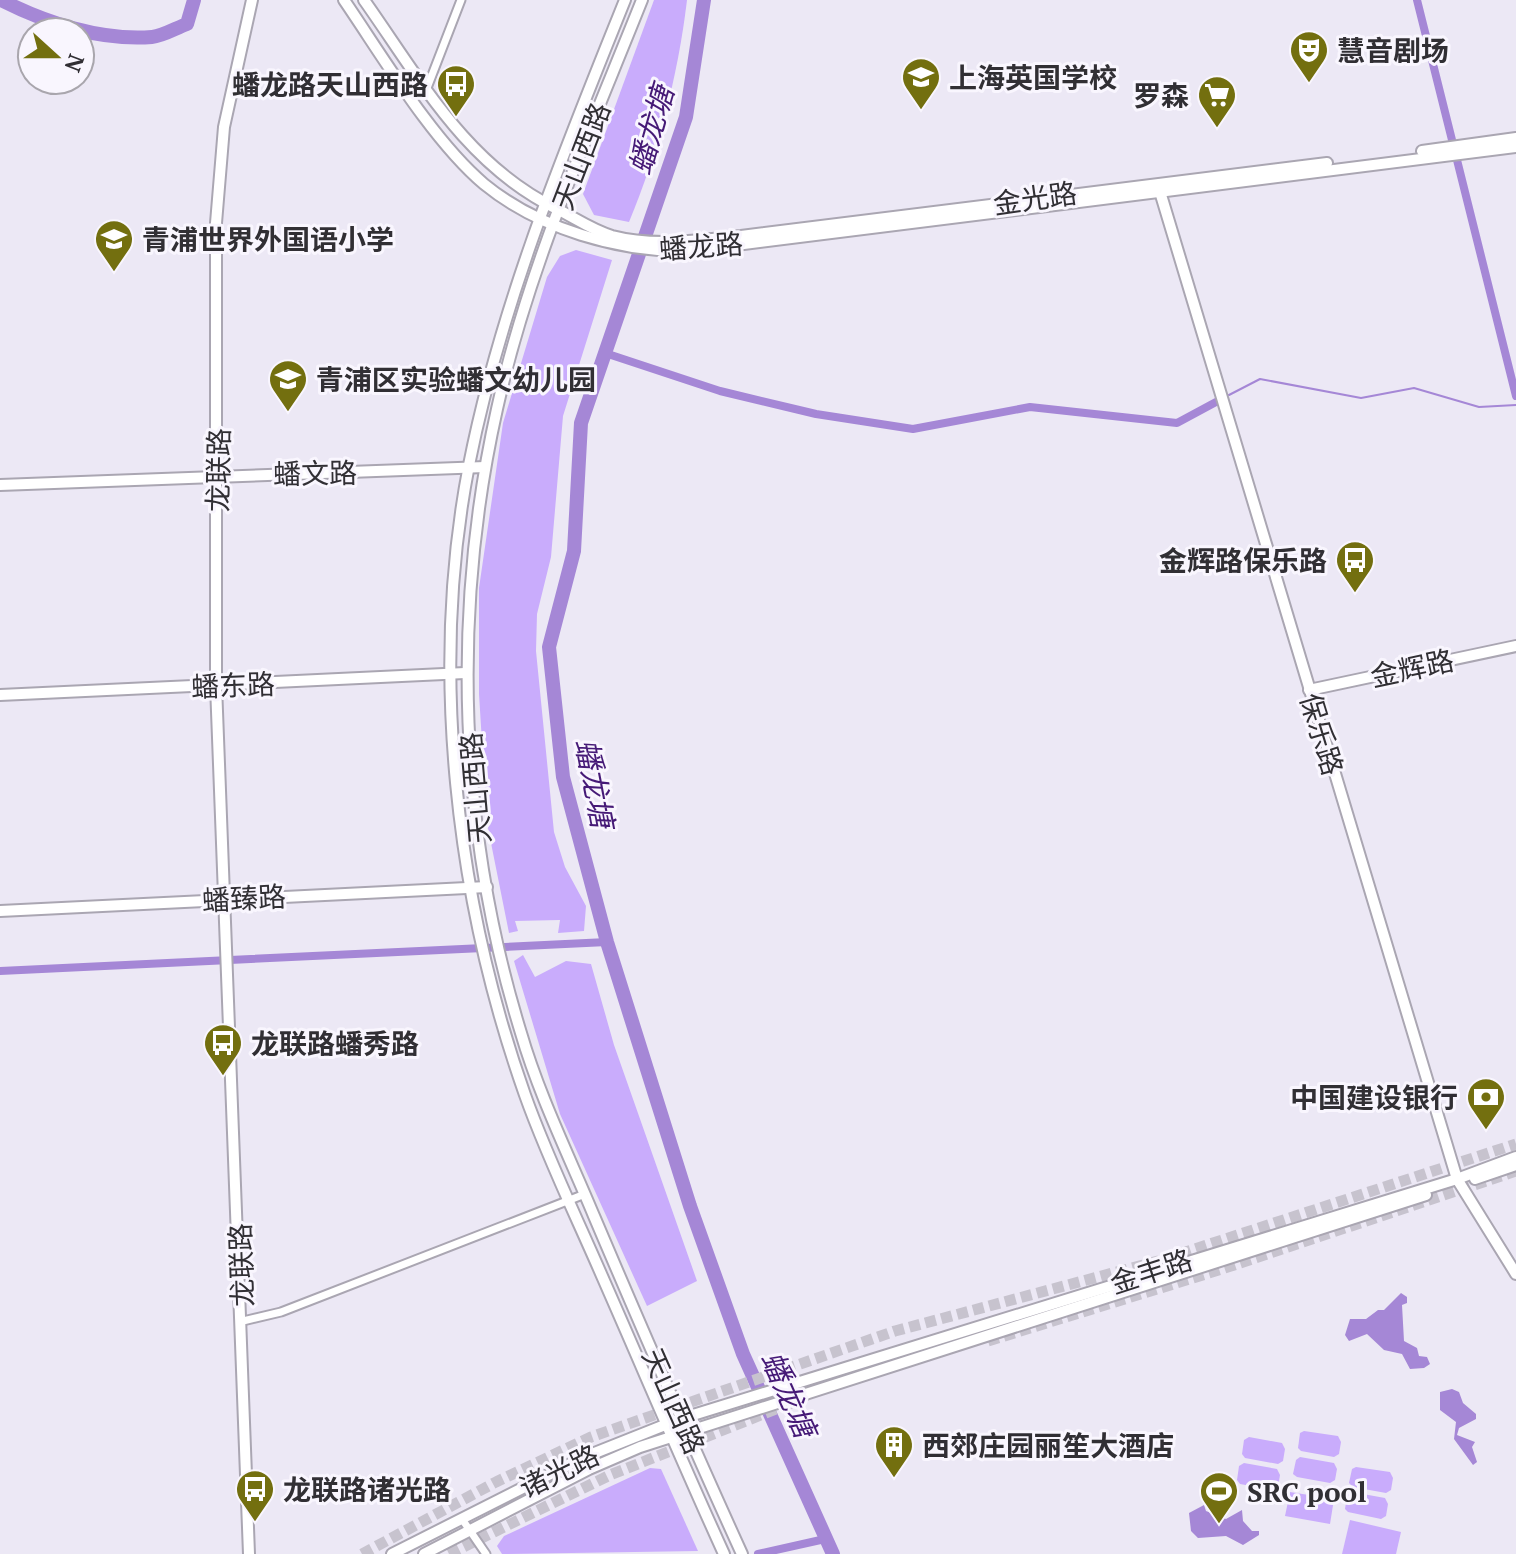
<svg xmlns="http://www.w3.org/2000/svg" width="1516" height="1554" viewBox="0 0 1516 1554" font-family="'PT Serif','Noto Sans SC',serif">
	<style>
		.green { fill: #c9acfc }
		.water { fill: #a587d6 }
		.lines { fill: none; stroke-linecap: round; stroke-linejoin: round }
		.stream { stroke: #a587d6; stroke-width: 2 }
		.canal { stroke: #a587d6; stroke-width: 8 }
		.river { stroke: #a587d6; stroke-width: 14 }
		.primary-tunnel { stroke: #c7c3ce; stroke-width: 11; stroke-dasharray: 11 5.5; stroke-linecap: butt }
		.street-casing { stroke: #aaa6b2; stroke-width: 11 }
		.secondary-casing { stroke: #aaa6b2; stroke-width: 14 }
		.street { stroke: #fff; stroke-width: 7 }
		.secondary { stroke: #fff; stroke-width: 10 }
		.labels { text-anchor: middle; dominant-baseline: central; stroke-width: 6; stroke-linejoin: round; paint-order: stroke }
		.poi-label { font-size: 28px; font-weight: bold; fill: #312f34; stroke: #f9f6fe; text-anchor: start }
		.street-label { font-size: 28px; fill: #312f34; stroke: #f9f6fe }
		.water-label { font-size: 30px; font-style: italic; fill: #461a77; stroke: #f9f6fe }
	</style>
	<rect width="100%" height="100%" fill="#ece8f5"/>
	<g class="green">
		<path d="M654,0h33c-9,76 -29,152 -58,222l-35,-7 -11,-21z"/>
		<polygon points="576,250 612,260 563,416 551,557 537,614 536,651 554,832 565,867 586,906 584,931 558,933 560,920 515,921 518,931 509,933 487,823 479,694 479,588 503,423 547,277 560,256"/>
		<polygon points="523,955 535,977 566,961 591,964 614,1045 697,1281 647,1306 560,1114 514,961"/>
		<polygon points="1304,1431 1338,1436 1341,1442 1339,1454 1334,1457 1301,1451 1298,1448 1300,1433"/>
		<polygon points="1249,1437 1282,1443 1285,1449 1283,1461 1278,1464 1245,1458 1242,1454 1244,1440"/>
		<polygon points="1300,1457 1334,1463 1337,1469 1335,1480 1330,1483 1297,1477 1293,1474 1296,1460"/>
		<polygon points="1244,1463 1277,1469 1280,1475 1278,1487 1273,1490 1240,1484 1237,1480 1239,1466"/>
		<polygon points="1356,1467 1390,1472 1393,1478 1391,1490 1386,1493 1353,1487 1349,1483 1352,1469"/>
		<polygon points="650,1468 661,1469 698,1551 502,1554 497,1546 504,1536"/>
		<polygon points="1290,1492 1334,1499 1330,1524 1285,1516"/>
		<polygon points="1352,1492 1385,1498 1388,1504 1386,1516 1381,1519 1348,1512 1345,1509 1347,1495"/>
		<polygon points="1350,1520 1401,1532 1396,1554 1342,1554"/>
	</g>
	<g class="water">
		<polygon points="1401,1293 1407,1297 1407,1303 1402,1305 1404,1341 1417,1348 1419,1356 1427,1357 1430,1364 1424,1368 1410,1369 1402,1354 1384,1350 1367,1334 1349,1341 1345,1335 1350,1319 1366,1319 1378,1310 1384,1310"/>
		<polygon points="1452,1389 1459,1392 1463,1403 1476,1414 1476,1419 1459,1428 1457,1435 1475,1442 1472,1447 1477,1462 1473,1465 1454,1439 1456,1422 1440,1410 1440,1392"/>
		<polygon points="1204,1505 1206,1511 1226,1519 1242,1510 1243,1521 1252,1531 1259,1531 1259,1535 1243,1545 1226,1536 1198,1538 1191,1531 1189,1513"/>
	</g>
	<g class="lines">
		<polyline class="stream" points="1229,395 1260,379 1361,398 1414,388 1479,407 1516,405"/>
		<g class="canal">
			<polyline points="1417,0 1516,396"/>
			<polyline points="605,353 720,391 816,414 913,429 1030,407 1177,423 1216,402"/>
			<polyline points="0,971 607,942"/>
			<polyline points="758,1554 825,1539"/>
		</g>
		<g class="river">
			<path d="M1,0c45,23 100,41 151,37 11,-1 24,-9 35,-13l7,-24"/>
			<polyline points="704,0 686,117 581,423 574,551 549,647 563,777 607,942 690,1206 743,1354 833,1554"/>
		</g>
		<g class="primary-tunnel">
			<polyline points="988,1341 1222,1269 1516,1171"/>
			<polyline points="362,1554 496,1482 591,1437 895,1331 1158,1261 1516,1144"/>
			<polyline points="449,1554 610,1475 796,1401"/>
		</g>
		<defs>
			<g id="street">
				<polyline points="427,88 461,0"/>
				<polyline points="243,1321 281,1312 585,1194"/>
				<polyline points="462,1519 486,1554"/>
			</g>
			<g id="secondary">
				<path d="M344,0c39,57 88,140 140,184 55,45 135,68 205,67l827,-104"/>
				<path d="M364,0c56,79 102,165 193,209 18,9 35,21 55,27 42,11 87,4 129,0l586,-73"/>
				<path d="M625,0c-61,152 -124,303 -156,465 -40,205 -13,435 56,630 22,62 51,121 77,181 41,93 80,186 122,278"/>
				<path d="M642,0c-53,133 -114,268 -145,409 -46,205 -38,423 24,624 18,62 48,123 73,183 48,113 97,226 148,338"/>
				<polyline points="1422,151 1516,138"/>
				<polyline points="1158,185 1457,1179 1516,1274"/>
				<polyline points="0,485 485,467"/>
				<polyline points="1309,690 1516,646"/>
				<polyline points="0,695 465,673"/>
				<polyline points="0,911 487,887"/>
				<polyline points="1475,1179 1516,1165"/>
				<polyline points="249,1554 216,685 216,223 224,127 252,0"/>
				<polyline points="392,1554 582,1458 680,1419 1457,1179 1516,1157"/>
				<polyline points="424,1554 589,1469 640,1447 1426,1195"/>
			</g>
		</defs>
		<use href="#street" class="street-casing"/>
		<use href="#secondary" class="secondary-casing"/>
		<use href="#street" class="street"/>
		<use href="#secondary" class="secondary"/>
	</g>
	<defs>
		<symbol id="theatre-pin" viewBox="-11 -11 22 30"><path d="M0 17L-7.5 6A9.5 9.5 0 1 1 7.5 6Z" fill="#736f0f" stroke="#f9f6fe"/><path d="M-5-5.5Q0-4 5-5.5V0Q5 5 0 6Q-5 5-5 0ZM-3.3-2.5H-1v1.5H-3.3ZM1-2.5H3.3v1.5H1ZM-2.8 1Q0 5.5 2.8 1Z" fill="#fff"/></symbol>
		<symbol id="school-pin" viewBox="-11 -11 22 30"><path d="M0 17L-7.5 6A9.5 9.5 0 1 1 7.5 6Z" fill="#736f0f" stroke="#f9f6fe"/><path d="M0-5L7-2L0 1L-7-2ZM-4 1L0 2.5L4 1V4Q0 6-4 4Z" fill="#fff"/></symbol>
		<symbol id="bus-pin" viewBox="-11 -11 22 30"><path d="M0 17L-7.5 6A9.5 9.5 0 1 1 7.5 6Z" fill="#736f0f" stroke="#f9f6fe"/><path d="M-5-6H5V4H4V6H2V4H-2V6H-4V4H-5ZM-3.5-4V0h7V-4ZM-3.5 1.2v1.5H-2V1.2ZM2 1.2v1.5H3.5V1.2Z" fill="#fff"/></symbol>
		<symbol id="supermarket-pin" viewBox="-11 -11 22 30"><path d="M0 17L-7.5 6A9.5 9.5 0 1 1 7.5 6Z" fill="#736f0f" stroke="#f9f6fe"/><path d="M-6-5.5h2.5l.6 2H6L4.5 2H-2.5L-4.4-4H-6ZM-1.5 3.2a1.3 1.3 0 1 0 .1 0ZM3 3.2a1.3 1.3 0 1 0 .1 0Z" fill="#fff"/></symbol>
		<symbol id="bank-pin" viewBox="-11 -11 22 30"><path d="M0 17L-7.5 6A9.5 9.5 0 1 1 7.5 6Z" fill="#736f0f" stroke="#f9f6fe"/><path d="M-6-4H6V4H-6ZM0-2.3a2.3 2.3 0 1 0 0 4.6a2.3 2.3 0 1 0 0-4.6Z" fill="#fff"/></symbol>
		<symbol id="building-pin" viewBox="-11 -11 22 30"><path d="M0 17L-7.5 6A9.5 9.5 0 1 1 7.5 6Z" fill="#736f0f" stroke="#f9f6fe"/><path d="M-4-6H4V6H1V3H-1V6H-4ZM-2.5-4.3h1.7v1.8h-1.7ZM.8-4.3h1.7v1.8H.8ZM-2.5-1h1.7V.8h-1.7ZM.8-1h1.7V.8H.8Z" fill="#fff"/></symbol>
		<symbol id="stadium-pin" viewBox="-11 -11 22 30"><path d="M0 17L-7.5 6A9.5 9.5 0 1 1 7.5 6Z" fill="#736f0f" stroke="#f9f6fe"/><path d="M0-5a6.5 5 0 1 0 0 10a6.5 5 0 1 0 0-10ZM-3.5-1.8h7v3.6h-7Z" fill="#fff"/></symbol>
	</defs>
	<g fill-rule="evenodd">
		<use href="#theatre-pin" x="1287" y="28" width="44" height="60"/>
		<use href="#school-pin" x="899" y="55" width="44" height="60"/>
		<use href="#bus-pin" x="434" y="62" width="44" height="60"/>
		<use href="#supermarket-pin" x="1195" y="73" width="44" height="60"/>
		<use href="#school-pin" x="92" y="217" width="44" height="60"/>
		<use href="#school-pin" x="266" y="357" width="44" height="60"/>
		<use href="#bus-pin" x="1333" y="538" width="44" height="60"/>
		<use href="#bus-pin" x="201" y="1021" width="44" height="60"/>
		<use href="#bank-pin" x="1464" y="1075" width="44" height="60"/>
		<use href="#building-pin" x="872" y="1423" width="44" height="60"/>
		<use href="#bus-pin" x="233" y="1467" width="44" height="60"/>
		<use href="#stadium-pin" x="1197" y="1469" width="44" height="60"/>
	</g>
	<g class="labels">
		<g class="poi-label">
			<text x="1337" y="50">慧音剧场</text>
			<text x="949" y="77">上海英国学校</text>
			<text x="428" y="84" text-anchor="end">蟠龙路天山西路</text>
			<text x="1189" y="95" text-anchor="end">罗森</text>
			<text x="142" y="239">青浦世界外国语小学</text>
			<text x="316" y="379">青浦区实验蟠文幼儿园</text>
			<text x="1327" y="560" text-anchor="end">金辉路保乐路</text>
			<text x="251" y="1043">龙联路蟠秀路</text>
			<text x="1458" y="1097" text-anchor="end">中国建设银行</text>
			<text x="922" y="1445">西郊庄园丽笙大酒店</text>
			<text x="283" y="1489">龙联路诸光路</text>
			<text x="1247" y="1491">SRC pool</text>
		</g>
		<g class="street-label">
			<text transform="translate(581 156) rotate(-69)">天山西路</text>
			<text transform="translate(1035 198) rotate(-8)">金光路</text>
			<text transform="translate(701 246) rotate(-4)">蟠龙路</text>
			<text transform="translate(218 470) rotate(-89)">龙联路</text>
			<text transform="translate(315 473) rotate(-1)">蟠文路</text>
			<text transform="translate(1412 668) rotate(-12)">金辉路</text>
			<text transform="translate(233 685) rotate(-2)">蟠东路</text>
			<text transform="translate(1322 734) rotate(73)">保乐路</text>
			<text transform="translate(475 788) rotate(-95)">天山西路</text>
			<text transform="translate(244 898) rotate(-3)">蟠臻路</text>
			<text transform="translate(241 1265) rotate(-92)">龙联路</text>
			<text transform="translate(1151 1271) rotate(-18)">金丰路</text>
			<text transform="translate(674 1401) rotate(66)">天山西路</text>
			<text transform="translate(559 1471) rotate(-26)">诸光路</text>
		</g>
		<g class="water-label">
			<text transform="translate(651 130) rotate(-74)">蟠龙塘</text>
			<text transform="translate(595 783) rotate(79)">蟠龙塘</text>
			<text transform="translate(789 1394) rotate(66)">蟠龙塘</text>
		</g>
	</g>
	<g transform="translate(56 56) rotate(111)"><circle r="38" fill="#f9f6fe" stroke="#a9a6ad" stroke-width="2"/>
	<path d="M0-6L14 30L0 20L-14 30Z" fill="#736f0f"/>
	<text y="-12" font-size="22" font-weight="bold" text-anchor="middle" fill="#312f34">N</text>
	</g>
</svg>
